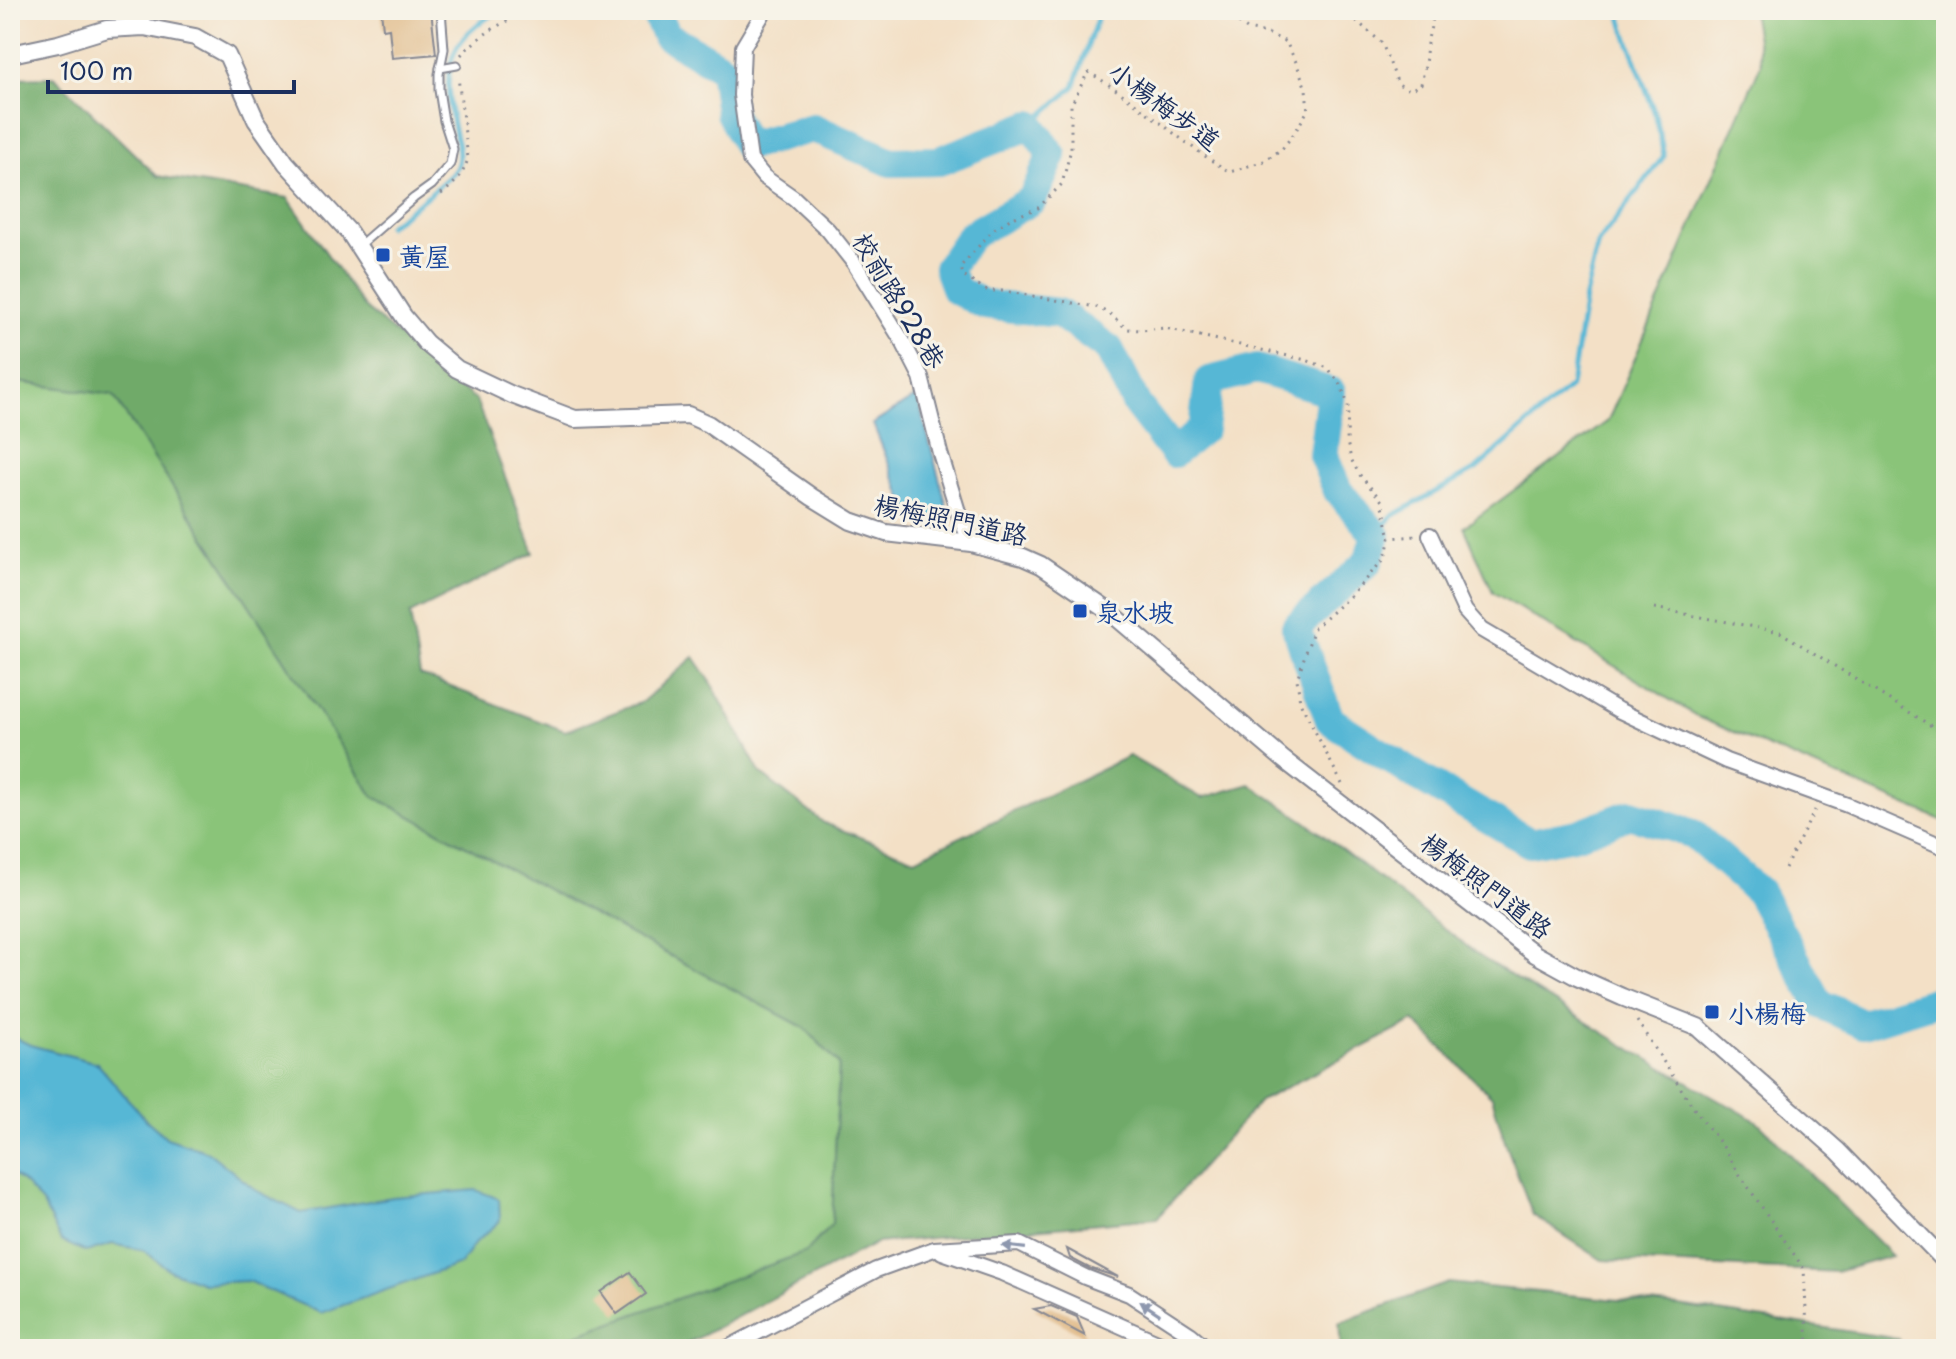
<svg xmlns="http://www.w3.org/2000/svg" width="1956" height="1359" viewBox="0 0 1956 1359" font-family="'Playpen Sans','LXGW WenKai TC',sans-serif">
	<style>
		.green { fill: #8ac479; stroke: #527a6c; stroke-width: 2 }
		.forest { fill: #6faa69; stroke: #456c64; stroke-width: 2 }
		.water { fill: #56b7d5; stroke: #38739a; stroke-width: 2 }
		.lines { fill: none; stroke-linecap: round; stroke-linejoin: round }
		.stream { stroke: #56b7d5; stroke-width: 5 }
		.river { stroke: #56b7d5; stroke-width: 30 }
		.building { fill: #e0ba88 }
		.service-casing { stroke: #878892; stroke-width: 11 }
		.minor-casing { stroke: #878892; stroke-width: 18 }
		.tertiary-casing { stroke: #878892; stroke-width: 20 }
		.path { stroke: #878892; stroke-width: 3; stroke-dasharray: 2 6; stroke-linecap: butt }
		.service { stroke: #fff; stroke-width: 7 }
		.minor { stroke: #fff; stroke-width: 14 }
		.tertiary { stroke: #fff; stroke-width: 16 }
		.oneway { fill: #8d97ae }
		.transit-dot { fill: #1a4fb4; stroke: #f7f3e8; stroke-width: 3 }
		.labels { text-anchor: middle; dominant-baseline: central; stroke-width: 6; stroke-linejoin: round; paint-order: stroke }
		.street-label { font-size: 26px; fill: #1b2f5e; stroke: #f7f3e8 }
		.transit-label { font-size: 26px; fill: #164399; stroke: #f7f3e8; text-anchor: start }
	</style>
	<rect width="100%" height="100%" fill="#f7f3e8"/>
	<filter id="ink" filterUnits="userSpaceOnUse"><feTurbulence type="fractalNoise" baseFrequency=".0125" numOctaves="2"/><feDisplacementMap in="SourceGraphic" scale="16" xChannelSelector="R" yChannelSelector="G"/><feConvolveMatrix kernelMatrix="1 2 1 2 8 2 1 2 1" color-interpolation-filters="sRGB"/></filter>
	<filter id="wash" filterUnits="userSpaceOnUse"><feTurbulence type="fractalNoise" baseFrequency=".006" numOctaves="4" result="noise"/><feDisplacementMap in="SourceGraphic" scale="32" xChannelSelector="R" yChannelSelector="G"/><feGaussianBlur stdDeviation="1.8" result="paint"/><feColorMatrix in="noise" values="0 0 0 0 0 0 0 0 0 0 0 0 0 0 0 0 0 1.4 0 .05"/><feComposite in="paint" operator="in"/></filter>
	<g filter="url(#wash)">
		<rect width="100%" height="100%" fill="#f3e0c6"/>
		<g class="green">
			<polygon points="1752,10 1946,10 1946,822 1700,718 1493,592 1464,527 1608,421 1761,64"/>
			<polygon points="10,381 113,395 373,796 805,1028 839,1064 832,1224 806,1253 538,1349 10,1349"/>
		</g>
		<g class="forest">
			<polygon points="55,77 157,176 288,198 364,307 476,400 534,553 410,614 420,675 565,731 642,702 694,657 709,679 760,773 824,823 915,859 1129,756 1202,798 1250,784 1306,822 1481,957 1622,1044 1758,1122 1892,1256 1836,1272 1602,1260 1533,1215 1505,1142 1492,1097 1414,1021 1260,1101 1157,1218 876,1243 677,1349 538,1349 806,1252 832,1224 839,1064 805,1028 373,796 113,395 10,381 10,78"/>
			<polygon points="1448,1283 1679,1306 1899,1339 1902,1349 1341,1349 1339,1323"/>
		</g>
		<g class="water">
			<polygon points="917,396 950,518 910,516 873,424"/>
			<polygon points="10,1035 30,1045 97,1063 144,1118 167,1138 208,1152 257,1191 301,1213 393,1197 476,1190 499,1199 500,1221 475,1243 460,1264 321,1313 248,1281 203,1283 171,1271 143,1250 112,1244 86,1252 61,1241 43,1204 25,1184 10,1172"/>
		</g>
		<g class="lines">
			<g class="stream">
				<polyline points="1031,125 1074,87 1100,10"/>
				<path d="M388,226c19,-14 37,-27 54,-43 4,-4 10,-8 13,-13 7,-11 3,-25 0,-36 -13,-59 -12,-97 48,-124"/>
				<polyline points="1376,535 1391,517 1476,469 1571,386 1585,297 1598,243 1664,156 1656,117 1626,33 1619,10"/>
			</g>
			<polyline class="river" points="654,10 666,35 724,69 730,113 747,146 813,128 891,162 939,161 1031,125 1052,155 1032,200 971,235 948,268 956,290 985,305 1059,313 1109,349 1137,405 1174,453 1203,429 1209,381 1257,369 1331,392 1323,455 1338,491 1376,535 1368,562 1296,627 1330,720 1410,772 1530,843 1578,834 1631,814 1693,834 1759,892 1819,1003 1863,1024 1946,998"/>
		</g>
		<g id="blocks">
			<g class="building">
				<polygon points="381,10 431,10 436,54 392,58 389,28 383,29"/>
				<polygon points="1067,1249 1118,1277 1089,1268 1070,1258"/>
				<polygon points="630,1272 646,1294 617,1314 601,1292"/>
				<polygon points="1051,1306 1077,1317 1085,1336 1034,1309"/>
			</g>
		</g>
	</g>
	<g filter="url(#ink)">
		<use href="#blocks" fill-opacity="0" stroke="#878892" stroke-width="2"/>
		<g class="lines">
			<defs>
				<g id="service">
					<polyline points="440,68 457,65"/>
					<polyline points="360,245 414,198 432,185 450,164 453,149 444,121 439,90 439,74 444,49 441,10"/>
				</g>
				<g id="minor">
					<polyline points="765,10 743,47 741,95 750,160 764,177 794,198 828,230 854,263 903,342 921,377 940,453 959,515 971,543"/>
					<polyline points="1430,535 1465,611 1482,630 1618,710 1726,761 1847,805 1946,848"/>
					<polyline points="942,1252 1002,1273 1173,1349"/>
					<polyline points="726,1349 876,1270 934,1249 1019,1244 1085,1277 1129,1294 1190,1334 1208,1349"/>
				</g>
				<polyline id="tertiary" points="10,52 16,53 58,44 107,29 144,27 195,37 227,55 256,120 286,163 349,232 404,317 426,343 457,369 512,395 575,419 688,415 708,424 812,497 851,521 886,533 971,543 1023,557 1041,565 1110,612 1284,760 1535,954 1577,977 1622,997 1698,1027 1838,1151 1946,1262"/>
			</defs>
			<use href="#service" class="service-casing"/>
			<use href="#minor" class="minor-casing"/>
			<use href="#tertiary" class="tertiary-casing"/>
			<g class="path">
				<path d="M1233,10v9l14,10 20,4 19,9 10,20 10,27 2,21 -13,22 -13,17 -18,12 -34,11c-50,-29 -91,-71 -142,-100l-17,33v44l-9,35 -24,24 -28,11 -16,10 -33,37 2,10 25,15h15l93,16 14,7 17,15 13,1 25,-2 141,32 22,8 13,17 7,20 -1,37 4,17 8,15 23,27 8,37"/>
				<polyline points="1344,10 1382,43 1398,84 1410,90 1421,84 1425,66 1427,43 1435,10"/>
				<path d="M461,55c18,-19 38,-31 62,-42"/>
				<path d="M441,194c14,-10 23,-20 27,-36l-10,-81"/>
				<polyline points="1654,608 1780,632 1946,735"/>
				<polyline points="1342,784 1300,702 1297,679 1314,628 1350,596 1385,558 1390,538 1417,536"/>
				<polyline points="1785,868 1815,810"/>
				<polyline points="1637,1021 1695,1110 1724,1148 1738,1172 1804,1269 1808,1349"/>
			</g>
			<use href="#service" class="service"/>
			<use href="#minor" class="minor"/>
			<use href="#tertiary" class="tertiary"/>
		</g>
		<defs><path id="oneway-solid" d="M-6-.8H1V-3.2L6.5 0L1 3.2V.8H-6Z" transform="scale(2)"/></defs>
		<g class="oneway">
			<use href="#oneway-solid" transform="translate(1014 1247) rotate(-173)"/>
			<use href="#oneway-solid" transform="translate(1150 1308) rotate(-147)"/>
		</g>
	</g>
	<g class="transit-dot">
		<rect x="375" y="247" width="16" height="16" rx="4"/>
		<rect x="1072" y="603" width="16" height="16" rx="4"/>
		<rect x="1704" y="1004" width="16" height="16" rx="4"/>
	</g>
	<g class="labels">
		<g class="street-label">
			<text transform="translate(1165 105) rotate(36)">小楊梅步道</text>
			<text transform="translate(900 300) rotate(59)">校前路928巷</text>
			<text transform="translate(951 519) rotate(12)">楊梅照門道路</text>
			<text transform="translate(1487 885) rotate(37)">楊梅照門道路</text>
		</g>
		<g class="transit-label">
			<text x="399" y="255">黃屋</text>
			<text x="1096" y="611">泉水坡</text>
			<text x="1728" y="1012">小楊梅</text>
		</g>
	</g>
	<rect width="1956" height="1359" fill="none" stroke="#f7f3e8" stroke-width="40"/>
	<path d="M48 80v12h246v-12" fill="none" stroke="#1b2f5e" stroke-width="4"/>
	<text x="60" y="80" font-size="24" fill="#1b2f5e" stroke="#f7f3e8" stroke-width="6" paint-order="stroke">100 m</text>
</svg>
